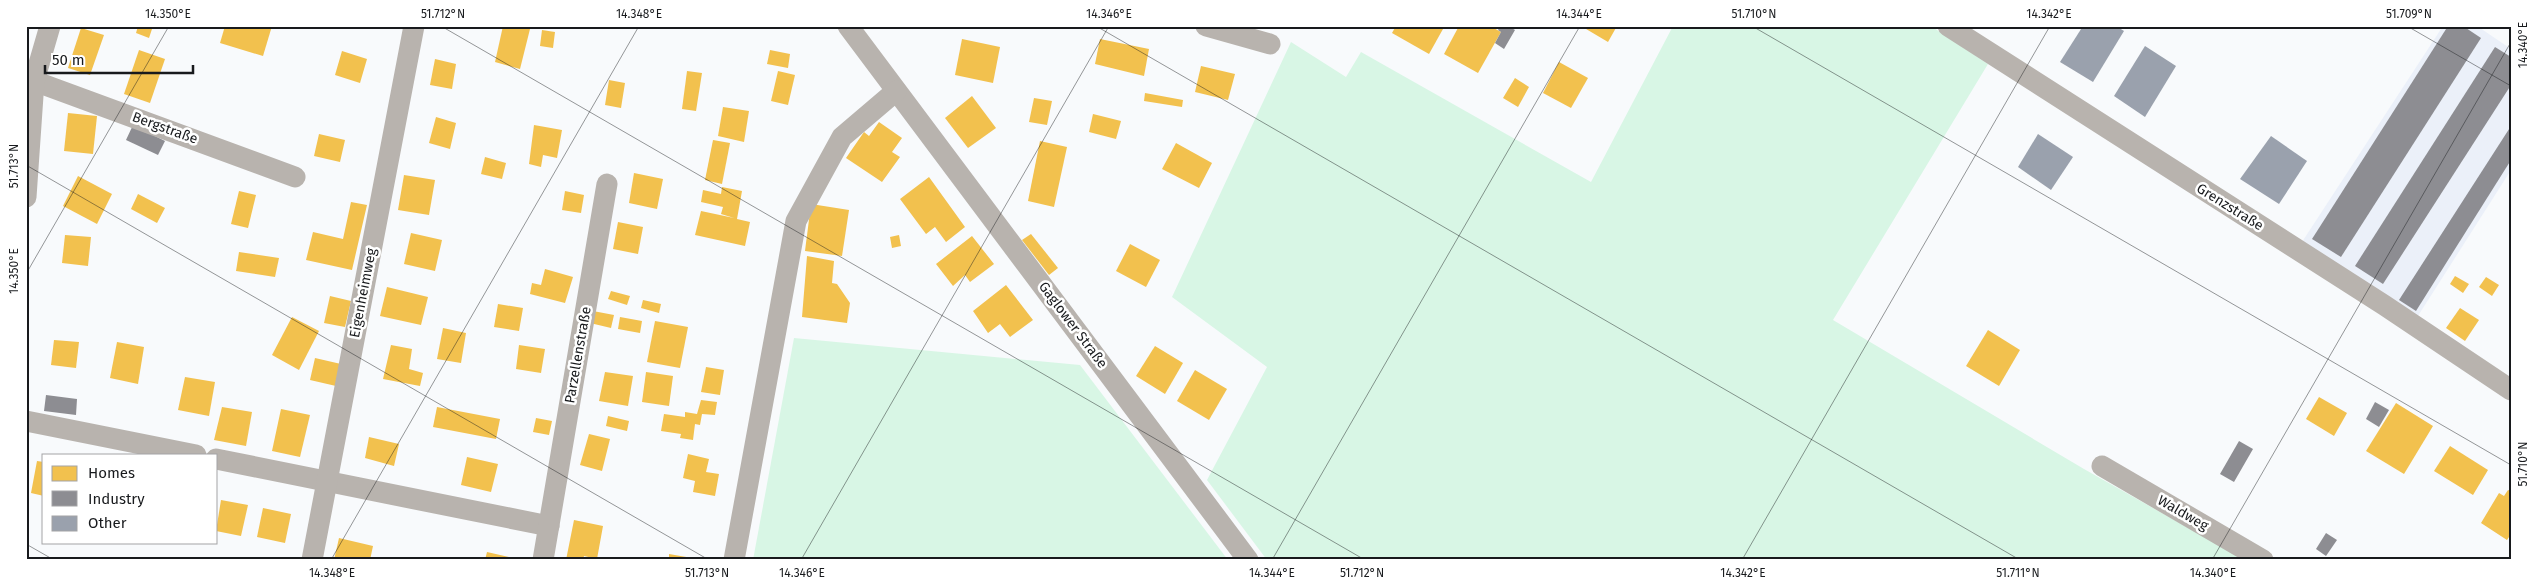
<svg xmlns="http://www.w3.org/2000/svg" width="2537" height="586" viewBox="0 0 2537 586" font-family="'Fira Sans',sans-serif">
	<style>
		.built { fill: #ebf0f9 }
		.green { fill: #d8f6e5 }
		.homes { fill: #f2c14e }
		.industry { fill: #8d8d92 }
		.building { fill: #9aa1ad }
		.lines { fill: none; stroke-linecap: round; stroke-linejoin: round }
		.minor { stroke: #b8b3ae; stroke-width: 21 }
		.ticks { fill: none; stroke: #181a1d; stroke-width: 1; stroke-opacity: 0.45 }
		.labels { text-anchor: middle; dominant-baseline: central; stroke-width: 5; stroke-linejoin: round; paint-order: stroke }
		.street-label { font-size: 14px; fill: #181a1d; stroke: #fff }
		.neatline { fill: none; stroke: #181a1d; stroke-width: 2 }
		.ticks-label { font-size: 12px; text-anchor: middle; fill: #181a1d }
	</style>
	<rect width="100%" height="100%" fill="#f8fafc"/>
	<polygon class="built" points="2443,26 2477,26 2511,49 2511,170 2416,319 2302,242"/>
	<g class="green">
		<polygon points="1673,26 1931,26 1988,64 1833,320 2084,469 2245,560 1267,560 1207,480 1267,367 1172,297 1291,42 1346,77 1361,52 1591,182"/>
		<polygon points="794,338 1080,365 1228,560 753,560"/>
	</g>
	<g class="homes">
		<polygon points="138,26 153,26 149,38 136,33"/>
		<polygon points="225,26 272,26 263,56 220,43"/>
		<polygon points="503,26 530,29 520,69 495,62"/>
		<polygon points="1396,26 1438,26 1443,29 1429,54 1392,33"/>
		<polygon points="1459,26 1490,26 1501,32 1478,73 1444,54"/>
		<polygon points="1581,26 1617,26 1608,42"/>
		<polygon points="81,28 104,35 90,75 68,68"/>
		<polygon points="542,30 555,32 553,48 540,46"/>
		<polygon points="962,39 1000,47 993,83 955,75"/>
		<polygon points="1100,39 1149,49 1144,76 1095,64"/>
		<polygon points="139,50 165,59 150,103 124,94"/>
		<polygon points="770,50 790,54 788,68 767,64"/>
		<polygon points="342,51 367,59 360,83 335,75"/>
		<polygon points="435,59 456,64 452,89 430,85"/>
		<polygon points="1559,62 1588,78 1571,108 1543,93"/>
		<polygon points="1201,66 1235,74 1228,100 1195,92"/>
		<polygon points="687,71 702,73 696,111 682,109"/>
		<polygon points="778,71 795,75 788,105 771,101"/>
		<polygon points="1515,78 1529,87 1518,107 1503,98"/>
		<polygon points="609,80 625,83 621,108 605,105"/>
		<polygon points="1145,93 1183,100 1182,107 1144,101"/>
		<polygon points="972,96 996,128 968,148 945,118"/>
		<polygon points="1034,98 1052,101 1047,125 1029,122"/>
		<polygon points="723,107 749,111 744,142 718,136"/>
		<polygon points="68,113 97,116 93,154 64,151"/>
		<polygon points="1093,114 1121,121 1116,139 1089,132"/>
		<polygon points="436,117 456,123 450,149 429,143"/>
		<polygon points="879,122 902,138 892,152 900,157 882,182 846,158 864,132 869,136"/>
		<polygon points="534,125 562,130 557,158 543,155 541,167 529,164"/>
		<polygon points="319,134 345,140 340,162 314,156"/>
		<polygon points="713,140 730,143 722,184 705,180"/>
		<polygon points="1040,141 1067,147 1054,207 1028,201"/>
		<polygon points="1176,143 1212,163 1199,188 1162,169"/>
		<polygon points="485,157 506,163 502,179 481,174"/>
		<polygon points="634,173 663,179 657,209 629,203"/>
		<polygon points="404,175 435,180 429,215 398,210"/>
		<polygon points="78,176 112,194 97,224 63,206"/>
		<polygon points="929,177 965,227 946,242 935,227 926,234 900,199"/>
		<polygon points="722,187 742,191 737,219 750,222 745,246 695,235 701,211 734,218 721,214 723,207 701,202 703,190 721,194"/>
		<polygon points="239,191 256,195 248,228 231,224"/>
		<polygon points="565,191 584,195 581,213 562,210"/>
		<polygon points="138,194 165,208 157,223 131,209"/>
		<polygon points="351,202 367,205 352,270 306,260 313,232 343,239"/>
		<polygon points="811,204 849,210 842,256 805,251"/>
		<polygon points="618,222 643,227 638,254 613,249"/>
		<polygon points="411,233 442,240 435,271 404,264"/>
		<polygon points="1031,234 1058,268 1049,275 1022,240"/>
		<polygon points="65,235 91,237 88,266 62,263"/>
		<polygon points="899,235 901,246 892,248 890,237"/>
		<polygon points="972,236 994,264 970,282 965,275 953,286 936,264"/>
		<polygon points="1130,244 1160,260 1146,287 1116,271"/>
		<polygon points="239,252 279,258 275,277 236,271"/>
		<polygon points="807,256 834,261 832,283 837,284 850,303 847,323 802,317"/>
		<polygon points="545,269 573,277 565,303 530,294 532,283 541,285"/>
		<polygon points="2455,276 2469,284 2463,293 2450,284"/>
		<polygon points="2486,277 2499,285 2492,296 2479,287"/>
		<polygon points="1006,285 1033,320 1010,337 1000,324 988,333 973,311"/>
		<polygon points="387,287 428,297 421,325 380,316"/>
		<polygon points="611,291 630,296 627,305 608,299"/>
		<polygon points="330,296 351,301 345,327 324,323"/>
		<polygon points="643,300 661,304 659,313 641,308"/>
		<polygon points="498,304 523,308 519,331 494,327"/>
		<polygon points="2460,308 2479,320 2465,341 2446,328"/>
		<polygon points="593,311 614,315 611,328 590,323"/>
		<polygon points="292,317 319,331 299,370 272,355"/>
		<polygon points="620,317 642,321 640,333 618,329"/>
		<polygon points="655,321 688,327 680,368 647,362"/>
		<polygon points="443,328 466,333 461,363 437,359"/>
		<polygon points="1988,330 2020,350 1999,386 1966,366"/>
		<polygon points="54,340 79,342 76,368 51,365"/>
		<polygon points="117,342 144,347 138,384 110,378"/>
		<polygon points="391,345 412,349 409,369 423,373 420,386 383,379"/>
		<polygon points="519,345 545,349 541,373 516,369"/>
		<polygon points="1155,346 1183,363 1165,394 1136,376"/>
		<polygon points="315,358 341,364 336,386 310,380"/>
		<polygon points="706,367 724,370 720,395 701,392"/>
		<polygon points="1195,370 1227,389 1209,420 1177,401"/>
		<polygon points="605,372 633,376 628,406 599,401"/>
		<polygon points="646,372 673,376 669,406 642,402"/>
		<polygon points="185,377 215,382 209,416 178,410"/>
		<polygon points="2319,397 2347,413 2334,436 2306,419"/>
		<polygon points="701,400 717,402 715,415 702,414 700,425 695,424 693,440 680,438 681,434 661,431 664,414 685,417 685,412 697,414"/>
		<polygon points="2396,403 2433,426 2404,474 2366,451"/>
		<polygon points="222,407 252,412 246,446 214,440"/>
		<polygon points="437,407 500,419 496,439 433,427"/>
		<polygon points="281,409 310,415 300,457 272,451"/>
		<polygon points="608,416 629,421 627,431 606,426"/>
		<polygon points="536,418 552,421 549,435 533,432"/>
		<polygon points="589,434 610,439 602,471 580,465"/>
		<polygon points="369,437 399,444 394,466 365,458"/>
		<polygon points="2450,446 2488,470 2473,495 2434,471"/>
		<polygon points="688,454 709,459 706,472 719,474 715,496 693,492 695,481 683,478"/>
		<polygon points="467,457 498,464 491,492 461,485"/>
		<polygon points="37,461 44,462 44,496 31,493"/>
		<polygon points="2508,490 2511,491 2511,534 2507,540 2481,523 2499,493 2504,496"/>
		<polygon points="221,500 248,505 241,536 216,531"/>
		<polygon points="263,508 291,514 285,543 257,537"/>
		<polygon points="574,520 603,526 597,559 584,556 583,560 566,560"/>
		<polygon points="339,538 373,546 370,560 334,560"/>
		<polygon points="487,552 518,559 517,560 485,560"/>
		<polygon points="669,554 698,559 698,560 669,560"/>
	</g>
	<g class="industry">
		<polygon points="1500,26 1508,26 1515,30 1504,49 1495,43 1501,32 1498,30"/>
		<polygon points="2448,26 2463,26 2481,38 2341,257 2312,239"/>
		<polygon points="2495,47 2511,57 2511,85 2383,284 2355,266"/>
		<polygon points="133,125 165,141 158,155 126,140"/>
		<polygon points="2511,126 2511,160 2416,311 2399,300"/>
		<polygon points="46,395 77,399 76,415 44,411"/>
		<polygon points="2375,402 2389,410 2379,427 2366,419"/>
		<polygon points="2239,441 2253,449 2234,482 2220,474"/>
		<polygon points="2326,533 2337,540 2326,556 2316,549"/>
	</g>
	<g class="building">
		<polygon points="2083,26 2116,26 2124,31 2093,82 2060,62"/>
		<polygon points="2145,46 2176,66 2145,117 2114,96"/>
		<polygon points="2038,134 2073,157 2051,190 2018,167"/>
		<polygon points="2271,136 2307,161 2279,204 2240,179"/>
	</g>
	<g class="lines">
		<g class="minor">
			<polyline points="848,26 1248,560"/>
			<polyline points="1206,26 1270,44"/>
			<polyline points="1948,26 2384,305 2511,390"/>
			<polyline points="34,81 295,177"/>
			<polyline points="26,197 34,81 50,26"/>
			<polyline points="26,421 196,455"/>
			<polyline points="216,459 549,526"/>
			<polyline points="2102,466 2263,560"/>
			<polyline points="312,560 414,26"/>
			<polyline points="543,560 607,184"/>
			<polyline points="734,560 796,221 842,137 896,91"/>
		</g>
	</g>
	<path class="ticks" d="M441,26l924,534M1096,26l924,534M1752,26l759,439M2407,26l104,60M26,165l683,395M26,274l143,-248M26,544l28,16M331,560l308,-534M801,560l308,-534M1272,560l308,-534M1742,560l308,-534M2212,560l299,-518"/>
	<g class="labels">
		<g class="street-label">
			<text transform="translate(165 128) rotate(20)">Bergstraße</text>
			<text transform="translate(2230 207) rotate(32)">Grenzstraße</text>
			<text transform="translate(363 293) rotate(-79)">Eigenheimweg</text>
			<text transform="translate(1073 325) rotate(53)">Gaglower Straße</text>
			<text transform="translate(578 355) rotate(-80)">Parzellenstraße</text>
			<text transform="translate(2183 513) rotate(30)">Waldweg</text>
		</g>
	</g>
	<rect width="2537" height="586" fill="none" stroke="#ffffff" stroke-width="55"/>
	<rect x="42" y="454" width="175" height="90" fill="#ffffff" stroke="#a3a3a5"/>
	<rect x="52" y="466" width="25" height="15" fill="#f2c14e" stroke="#a3a3a5"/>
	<text x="88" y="478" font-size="15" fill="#181a1d">Homes</text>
	<rect x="52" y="491" width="25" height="15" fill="#8d8d92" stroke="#a3a3a5"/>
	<text x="88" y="504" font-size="15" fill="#181a1d">Industry</text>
	<rect x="52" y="516" width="25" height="15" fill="#9aa1ad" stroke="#a3a3a5"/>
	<text x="88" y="528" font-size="15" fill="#181a1d">Other</text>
	<path d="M45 65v8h148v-8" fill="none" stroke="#181a1d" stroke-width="2.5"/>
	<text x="52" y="65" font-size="15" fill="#181a1d" stroke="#ffffff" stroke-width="4" paint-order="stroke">50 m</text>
	<rect x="28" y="28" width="2482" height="530" class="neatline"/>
	<g class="ticks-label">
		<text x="168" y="18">14.350°E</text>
		<text x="443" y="18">51.712°N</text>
		<text x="639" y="18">14.348°E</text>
		<text x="1109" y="18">14.346°E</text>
		<text x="1579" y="18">14.344°E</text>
		<text x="1754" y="18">51.710°N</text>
		<text x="2049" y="18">14.342°E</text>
		<text x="2409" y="18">51.709°N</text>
		<text transform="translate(2523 45) rotate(-90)" y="4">14.340°E</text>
		<text transform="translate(14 166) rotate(-90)" y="4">51.713°N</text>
		<text transform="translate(14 271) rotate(-90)" y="4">14.350°E</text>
		<text transform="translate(2523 464) rotate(-90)" y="4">51.710°N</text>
		<text x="332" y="577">14.348°E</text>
		<text x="707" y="577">51.713°N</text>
		<text x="802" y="577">14.346°E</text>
		<text x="1272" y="577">14.344°E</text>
		<text x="1362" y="577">51.712°N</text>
		<text x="1743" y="577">14.342°E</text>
		<text x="2018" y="577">51.711°N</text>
		<text x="2213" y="577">14.340°E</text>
	</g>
</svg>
